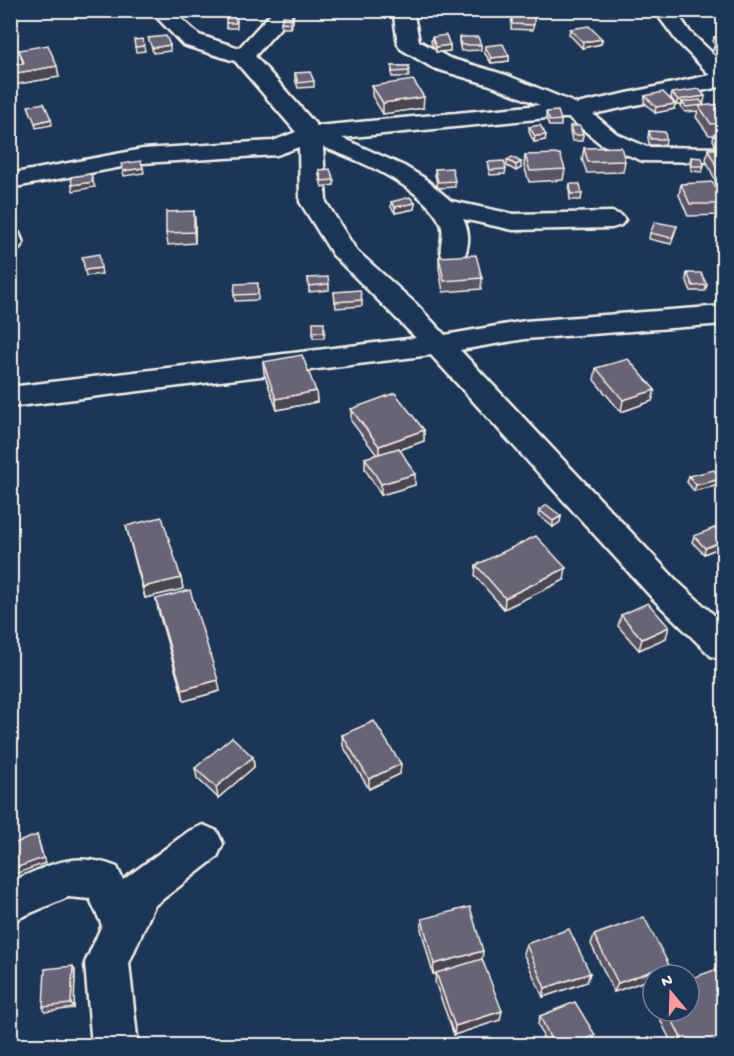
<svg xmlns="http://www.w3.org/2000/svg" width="734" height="1056" viewBox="0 0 734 1056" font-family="'Gochi Hand',sans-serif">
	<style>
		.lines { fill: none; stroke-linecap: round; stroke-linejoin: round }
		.minor-casing { stroke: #f4f1e8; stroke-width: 5 }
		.minor { fill: #1d3557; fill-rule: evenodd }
		.wall { fill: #5a5566; stroke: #f4f1e8; stroke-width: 1.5 }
		.shaded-wall { fill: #4a4553; stroke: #f4f1e8; stroke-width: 1.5 }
		.building { fill: #696377; stroke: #f4f1e8; stroke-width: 1.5 }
	</style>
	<rect width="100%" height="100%" fill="#1d3557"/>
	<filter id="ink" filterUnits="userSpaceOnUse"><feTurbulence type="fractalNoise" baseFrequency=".0167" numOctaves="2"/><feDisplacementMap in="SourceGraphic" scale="12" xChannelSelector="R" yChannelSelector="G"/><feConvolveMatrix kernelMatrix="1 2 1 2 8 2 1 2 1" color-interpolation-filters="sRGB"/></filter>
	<g filter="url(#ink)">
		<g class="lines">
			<defs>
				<g id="minor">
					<path d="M150,10h22l27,25 40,13 35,-38h22l-41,46 62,70 223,-21 -50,-20 -57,-17 -32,-19 -3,-5 -5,-34h20l6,31 30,17 57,17 71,29 133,-29 -34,-35 -22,-30h21l15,22 34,32v22l-131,28 24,20 30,13 77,1v14l-81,-1 -42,-17 -32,-26h-22l-205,20 62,28 20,12 27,23 62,13 99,-2 9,3 4,5 -4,5 -9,3 -99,2 -50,-11c7,12 7,29 -1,41l-9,2 -9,-2c-8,-12 2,-24 -3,-36 -18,-38 -81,-63 -118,-77l3,55 30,48 59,53 30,32 80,-14 199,-15v18l-199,15 -65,11 218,232 46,42v36l-13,-4 -57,-56 -223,-245 -421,52v-20l406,-49 -83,-83 -33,-53 -1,-55 -22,8 -134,8 -133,25v-14l133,-25 130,-8 23,-9 -61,-71 -52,-16z"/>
					<polygon points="10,231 19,233 23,243 19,249 10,251"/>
					<path d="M203,825l14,6 6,13 -6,13 -63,49 -25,57 9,83h-46l-7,-83 17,-38 -12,-26 -22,-2 -58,25v-40c41,-17 63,-32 107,-15l6,13 66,-49z"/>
				</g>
			</defs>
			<use href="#minor" class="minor-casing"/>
			<use href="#minor" class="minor"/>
		</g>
		<g class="wall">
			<polygon points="178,10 201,10 201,12 179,13"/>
			<polygon points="205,10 221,10 222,13 206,14"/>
			<polygon points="227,10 249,10 249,13 227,14"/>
			<polygon points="512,14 534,15 533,30 511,29"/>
			<polygon points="293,17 293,22 290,28 281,28 281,22"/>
			<polygon points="237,20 237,28 226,28 226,23"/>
			<polygon points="570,29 602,39 601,44 582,48 569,34"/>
			<polygon points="723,36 723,64 719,60 719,57 718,57 712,53 714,47 716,47 713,42 714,37"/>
			<polygon points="432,37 450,45 450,51 436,52 431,42"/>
			<polygon points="459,37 481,45 481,50 461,51 459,43"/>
			<polygon points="485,46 509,56 509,61 491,63 484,52"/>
			<polygon points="19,50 59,77 13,85 10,77 10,66 23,64"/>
			<rect x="392" y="66" width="17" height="11"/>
			<polygon points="295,73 314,81 314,87 298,88 295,79"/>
			<polygon points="372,86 423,108 383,114 372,96"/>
			<polygon points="672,93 704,102 702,102 704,106 723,104 723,198 706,160 708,149 717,149 713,140 714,135 709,135 696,117 698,111 685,112 681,107 682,105 676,105 671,98"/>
			<polygon points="645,96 674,109 655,113 644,102"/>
			<polygon points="546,112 561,120 561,126 549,126 546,117"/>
			<polygon points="570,126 583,135 582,141 572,141 570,132"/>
			<polygon points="529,127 545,140 534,142 529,132"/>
			<polygon points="649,131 666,139 665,145 649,145 648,137"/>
			<polygon points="584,148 625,161 623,172 587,173 582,159"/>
			<polygon points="525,155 565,169 563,180 529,182 524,166"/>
			<polygon points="691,157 704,166 702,172 691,171 690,163"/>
			<polygon points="507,160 521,168 516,171 507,166"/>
			<polygon points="488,162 506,169 505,174 490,175 488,168"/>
			<polygon points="435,169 455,181 455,187 438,188 435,175"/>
			<polygon points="319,170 334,180 334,185 322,187 319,176"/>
			<polygon points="570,184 582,194 581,200 570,200 569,189"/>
			<polygon points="681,184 722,204 720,215 688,216 679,195"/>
			<polygon points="391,202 415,203 414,209 395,213 391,207"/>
			<polygon points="194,211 195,222 195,243 168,245 166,233"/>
			<polygon points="677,226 671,244 649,239 650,233"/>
			<polygon points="439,257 482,278 481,289 443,292 439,268"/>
			<polygon points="687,273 707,285 705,291 691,291 686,279"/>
			<polygon points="308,278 329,284 329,290 309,292"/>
			<polygon points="258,289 258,300 235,301 234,295"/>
			<polygon points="334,292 362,300 362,306 336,308"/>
			<polygon points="325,328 324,338 313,338 313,332"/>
			<polygon points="263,362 316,391 317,402 277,410 264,373"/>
			<polygon points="596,368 655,390 652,401 621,412 594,380"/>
			<polygon points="351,409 424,430 424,441 400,450 415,485 381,495 365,469 365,458 377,455 351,421"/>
			<polygon points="689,476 721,479 719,485 694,491 687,482"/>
			<polygon points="539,510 561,516 560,522 553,527 538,515"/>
			<polygon points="126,526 181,578 183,589 145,598"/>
			<polygon points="723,534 723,546 704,554 692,542 694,536"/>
			<polygon points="476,565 564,580 504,609 475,576"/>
			<polygon points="156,599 220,691 184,701 158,610"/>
			<polygon points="621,615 666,638 639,650 618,626"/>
			<polygon points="342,735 400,774 369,789 343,746"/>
			<polygon points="253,757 254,767 218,798 197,778 195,768"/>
			<polygon points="422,919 482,959 500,1020 454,1035 435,982 436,973 442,971 433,974 421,929"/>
			<polygon points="594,935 669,965 665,974 614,992 591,944"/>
			<polygon points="526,944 590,973 587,982 543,997 523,953"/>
			<polygon points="75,971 74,1008 45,1012 43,1007"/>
			<polygon points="656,1011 689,1011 723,1046 673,1046"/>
			<polygon points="540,1016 595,1035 592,1043 586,1046 547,1046 538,1024"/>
		</g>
		<g class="shaded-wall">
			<polygon points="609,10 627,10 626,12 609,14"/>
			<polygon points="11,13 14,38 10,38 10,27"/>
			<polygon points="293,17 293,22 290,28 290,23"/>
			<polygon points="602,39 601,44 582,48 583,42"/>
			<polygon points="170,45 170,51 153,53 152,48"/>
			<polygon points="450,45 450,51 436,52 436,47"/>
			<polygon points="144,46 145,51 136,52 135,47"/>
			<polygon points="509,56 509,61 491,63 491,58"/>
			<polygon points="57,66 59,77 13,85 11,74"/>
			<polygon points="705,96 704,102 684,104 682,102 682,105 676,105 678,100"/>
			<polygon points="424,97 423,108 383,114 383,103"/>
			<polygon points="675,104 674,109 655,113 656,107"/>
			<polygon points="51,119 52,125 36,128 35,123"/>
			<polygon points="546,135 545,140 534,142 535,136"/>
			<polygon points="521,162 521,168 516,171 516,165"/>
			<polygon points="143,168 144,173 124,176 123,171"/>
			<polygon points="93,182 95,187 73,191 72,185"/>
			<polygon points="415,203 414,209 395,213 395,207"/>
			<polygon points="194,211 195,222 195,243 194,232"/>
			<polygon points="101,268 102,274 86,276 85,270"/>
			<polygon points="655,390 652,401 621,412 623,400"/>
			<polygon points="316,391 317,402 277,410 276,399"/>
			<polygon points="424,430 424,441 379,457 379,446"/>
			<polygon points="415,474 415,485 381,495 381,484"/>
			<polygon points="721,479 719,485 694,491 696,485"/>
			<polygon points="561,516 560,522 553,527 553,521"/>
			<polygon points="723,541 723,546 704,554 705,548"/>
			<polygon points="566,568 564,580 504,609 505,598"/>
			<polygon points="181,578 183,589 145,598 143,587"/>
			<polygon points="669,627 666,638 639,650 642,639"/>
			<polygon points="218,680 220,691 184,701 182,690"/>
			<polygon points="253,757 254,767 218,798 216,787"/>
			<polygon points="401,764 400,774 369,789 369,779"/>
			<polygon points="37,835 45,863 10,876 10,870"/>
			<polygon points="483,951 482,961 433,974 434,964"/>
			<polygon points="669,965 665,974 662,975 653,975 653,978 614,992 618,983"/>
			<polygon points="73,966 75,971 74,1008 71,1004"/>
			<polygon points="590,973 587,982 543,997 545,988"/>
			<polygon points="502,1011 500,1020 454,1035 455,1026"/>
			<polygon points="595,1035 592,1043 586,1046 570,1046"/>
		</g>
		<g class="building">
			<polygon points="10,13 12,27 10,27"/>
			<polygon points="512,14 534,15 534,25 512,24"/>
			<rect x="226" y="15" width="10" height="8"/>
			<polygon points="283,16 293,17 290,23 281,22"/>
			<polygon points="589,26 602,39 583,42 570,29"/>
			<polygon points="446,35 450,45 436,47 432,37"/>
			<polygon points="166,36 170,45 152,48 148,38"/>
			<polygon points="723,36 723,42 719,43 714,37"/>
			<polygon points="459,37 478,37 481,45 461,45"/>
			<polygon points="143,39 144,46 135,47 134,40"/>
			<polygon points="503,44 509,56 491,58 485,46"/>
			<polygon points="48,45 57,66 11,74 10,66 24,63 19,50"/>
			<polygon points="723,45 723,48 721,49 720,52 719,52 714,47"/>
			<polygon points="392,66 409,66 409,71 392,72"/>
			<polygon points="310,72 314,81 298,83 295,73"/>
			<polygon points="413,80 424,97 383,103 372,86"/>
			<polygon points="699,89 705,96 678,100 672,93"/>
			<polygon points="663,92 675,104 656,107 645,96"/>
			<polygon points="700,100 704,105 686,107 682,102"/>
			<polygon points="44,103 51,119 35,123 28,106"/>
			<polygon points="723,104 723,123 711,124 699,106"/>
			<polygon points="558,111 561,120 550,121 546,112"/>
			<polygon points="540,125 546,135 535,136 529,127"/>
			<polygon points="570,126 580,126 583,135 573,135"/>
			<polygon points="649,131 665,132 666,139 651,139"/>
			<polygon points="714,134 723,134 723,146 720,146"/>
			<polygon points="621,147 625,161 588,162 584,148"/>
			<polygon points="708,149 723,149 723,181"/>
			<polygon points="560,154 565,169 530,171 525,155"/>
			<polygon points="512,157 521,162 516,165 507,160"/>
			<polygon points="691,157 702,158 704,166 692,166"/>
			<polygon points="141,161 143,168 123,171 121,164"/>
			<polygon points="504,161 506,169 490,170 488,162"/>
			<polygon points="452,168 455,181 438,182 435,169"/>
			<polygon points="330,169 334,180 322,181 319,170"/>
			<polygon points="91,174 93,182 72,185 71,177"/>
			<polygon points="713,182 722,204 690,204 681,184"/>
			<polygon points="570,184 580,184 582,194 571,194"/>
			<polygon points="410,197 415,203 395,207 391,202"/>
			<polygon points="194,211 194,232 166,233 166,212"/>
			<polygon points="655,222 677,226 672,238 650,233"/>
			<polygon points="99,254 101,268 85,270 82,257"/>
			<polygon points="476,255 482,278 444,281 439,257"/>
			<polygon points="687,273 701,273 707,285 693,286"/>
			<polygon points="328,277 329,284 309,286 308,278"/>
			<polygon points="258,283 258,294 234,295 235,284"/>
			<polygon points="360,290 362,300 335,302 334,292"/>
			<rect x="313" y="322" width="11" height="10"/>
			<polygon points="302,355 316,391 276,399 263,362"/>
			<polygon points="628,359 655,390 623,400 596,368"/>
			<polygon points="395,393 424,430 379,446 351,409"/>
			<polygon points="399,448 415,474 381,484 365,458"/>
			<polygon points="714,470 721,479 696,485 689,476"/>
			<polygon points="547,505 561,516 553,521 539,510"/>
			<polygon points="162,517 181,578 143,587 126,526"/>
			<polygon points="717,527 723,534 723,541 705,548 694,536"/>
			<polygon points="536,536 566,568 505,598 476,565"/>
			<polygon points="190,590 218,680 182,690 156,599"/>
			<polygon points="648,603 669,627 642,639 621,615"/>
			<polygon points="374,721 401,764 369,779 342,735"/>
			<polygon points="232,737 253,757 216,787 195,768"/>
			<polygon points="37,835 43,858 10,870 10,845"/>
			<polygon points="470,907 483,951 434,964 422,919"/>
			<polygon points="644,917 669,965 618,983 594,935"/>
			<polygon points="569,929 590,973 545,988 526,944"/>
			<polygon points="482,959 502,1011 455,1026 436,973"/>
			<polygon points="73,966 71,1004 43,1007 45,969"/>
			<polygon points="723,967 723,1046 685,1046 668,1011 689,1011 689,979"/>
			<polygon points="575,1002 595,1035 570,1046 554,1046 540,1016"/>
		</g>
	</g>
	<rect width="734" height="1056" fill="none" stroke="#1d3557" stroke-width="36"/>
	<rect x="18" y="18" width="698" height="1020" fill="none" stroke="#f4f1e8" stroke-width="2" filter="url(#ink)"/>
	<g transform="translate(671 993) rotate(341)"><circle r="28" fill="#1d3557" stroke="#738091" stroke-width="1.5"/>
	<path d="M0-4.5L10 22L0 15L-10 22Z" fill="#ff9aa2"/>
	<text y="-9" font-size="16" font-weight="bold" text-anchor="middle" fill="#f4f1e8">N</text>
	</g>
</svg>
